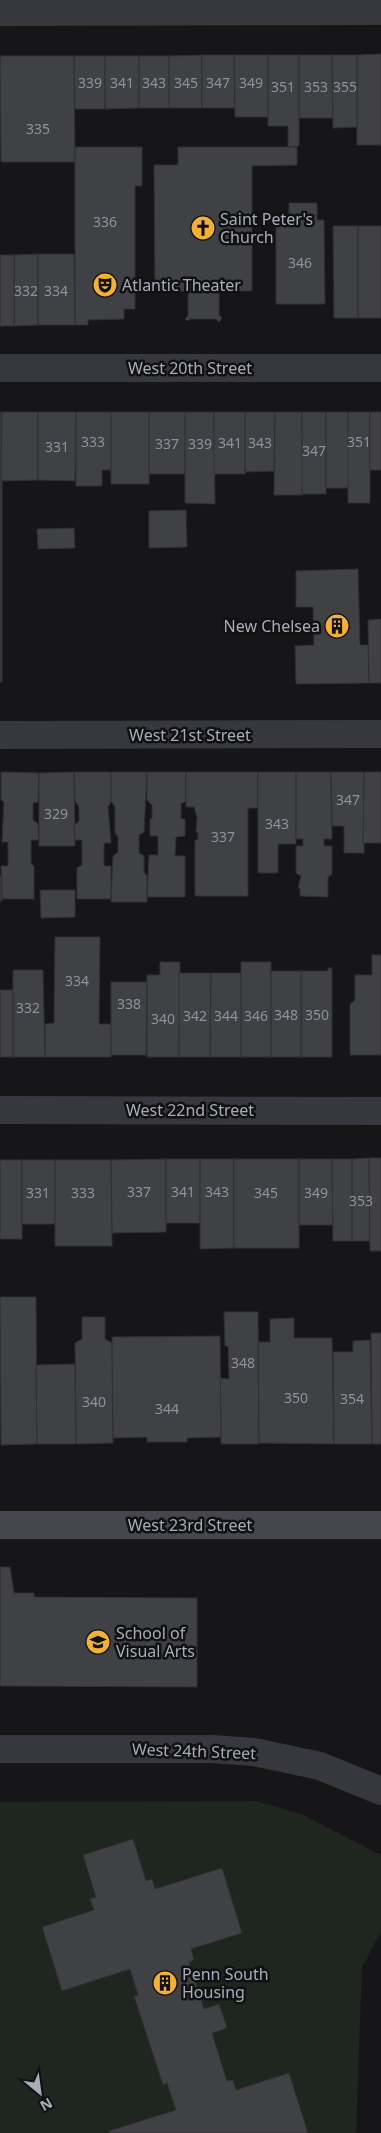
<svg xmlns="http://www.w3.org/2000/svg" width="381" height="2133" viewBox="0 0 381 2133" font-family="'Noto Sans',sans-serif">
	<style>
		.green { fill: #1e261f }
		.building { fill: #404145; stroke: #303034 }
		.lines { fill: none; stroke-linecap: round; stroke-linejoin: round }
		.minor { stroke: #37383d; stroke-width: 28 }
		.secondary { stroke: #45474d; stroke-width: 28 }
		.labels { text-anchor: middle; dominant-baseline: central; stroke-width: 5; stroke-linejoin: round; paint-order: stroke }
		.number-label { font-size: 14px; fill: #8e929b }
		.poi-label { font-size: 16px; fill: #a8adb8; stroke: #111113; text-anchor: start }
		.street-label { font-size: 16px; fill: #a8adb8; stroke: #111113 }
	</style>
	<rect width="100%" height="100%" fill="#161618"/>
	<polygon class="green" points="256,1801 301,1814 381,1855 381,1932 362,1967 356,2133 308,2133 236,2090 233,2080 227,2081 212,2033 227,2028 219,2004 204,2009 189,1962 194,1960 191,1949 242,1933 222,1869 155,1889 152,1879 146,1881 132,1839 83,1855 96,1897 90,1899 94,1910 42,1927 62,1991 130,1969 138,1995 135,1996 163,2084 167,2083 176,2110 110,2131 110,2133 0,2133 0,1802"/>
	<g class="building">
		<polygon points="381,54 381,145 357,145 357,55"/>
		<polygon points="202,55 202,108 169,108 169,56"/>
		<polygon points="202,55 234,55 235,108 202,108"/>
		<polygon points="234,55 268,55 268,117 235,117"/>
		<polygon points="268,55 299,55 299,146 288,147 288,126 268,126"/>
		<polygon points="299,55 332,55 333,118 299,118"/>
		<polygon points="332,55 357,55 357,127 333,128"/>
		<polygon points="0,56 74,56 75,162 1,162"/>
		<polygon points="74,56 105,56 105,109 75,109"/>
		<polygon points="105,56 139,56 139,108 105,109"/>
		<rect x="139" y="56" width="30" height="52"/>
		<polygon points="75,147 142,147 142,186 135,186 135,309 124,309 124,319 88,320 88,325 75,325"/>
		<polygon points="178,147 297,147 297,165 252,166 252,291 219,291 219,315 222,318 219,322 216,319 190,319 188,321 185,319 188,316 188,291 155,292 154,165 178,165"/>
		<polygon points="289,203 317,203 317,220 324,220 325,304 276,304 276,220 289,220"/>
		<polygon points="333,226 358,226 358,318 334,318"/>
		<rect x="358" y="226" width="23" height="92"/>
		<polygon points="38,254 38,325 14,326 14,255"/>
		<polygon points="38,254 74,254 75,325 38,325"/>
		<rect x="0" y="255" width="14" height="71"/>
		<rect x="0" y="412" width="2" height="270"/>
		<polygon points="2,412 38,412 38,480 1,481"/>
		<polygon points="38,412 76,412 75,481 38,480"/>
		<polygon points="76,412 111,412 111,470 102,470 102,486 76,486"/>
		<rect x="111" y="412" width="38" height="72"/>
		<rect x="149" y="412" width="36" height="62"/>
		<polygon points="185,412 214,412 215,504 185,503"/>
		<rect x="214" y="412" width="31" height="62"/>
		<polygon points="245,412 275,412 274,471 245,472"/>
		<polygon points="275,412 302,412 303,495 274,495"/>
		<rect x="302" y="412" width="24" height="82"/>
		<polygon points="326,412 348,412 349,488 326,488"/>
		<rect x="348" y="412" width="22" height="91"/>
		<rect x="370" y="412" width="11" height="58"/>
		<polygon points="186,510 187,547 149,548 149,511"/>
		<polygon points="74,528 75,548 38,549 37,529"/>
		<polygon points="358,569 360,645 368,645 369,683 296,684 295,646 314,645 313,607 296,607 296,571"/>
		<polygon points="381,619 381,683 369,683 368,620"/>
		<polygon points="1,772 39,773 38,802 33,803 33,820 38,824 39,840 31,840 31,864 34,866 34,899 2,899 1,866 8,866 8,842 2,842 4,802 1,800"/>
		<polygon points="74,772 75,846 39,846 39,773"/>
		<polygon points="74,772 111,772 111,801 108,807 111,843 104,843 104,866 111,866 111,899 77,899 77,868 82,865 82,840 75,840 74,825 79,821 79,807 75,801"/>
		<polygon points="111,772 147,772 144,832 139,835 139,853 144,856 144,872 147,876 147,902 111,902 113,856 118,852 118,837 115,833 115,807 111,801"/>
		<polygon points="147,772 186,772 186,801 181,804 181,819 185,819 185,836 176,837 175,856 185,856 185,897 147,897 149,855 158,855 158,836 150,836 150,818 152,819 152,805 147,800"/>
		<polygon points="186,772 258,772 258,808 248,808 248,896 195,896 195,840 198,840 198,833 196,832 197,817 194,807 186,807"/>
		<polygon points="258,772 296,772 296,844 278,844 278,873 258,873"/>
		<polygon points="296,772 331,772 332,839 324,839 324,846 332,846 332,874 328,877 328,897 300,896 300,888 298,888 301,876 296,873 296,846 303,846 303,839 296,839"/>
		<polygon points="331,772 364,772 364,853 344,853 344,826 332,826"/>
		<polygon points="364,772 381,772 381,843 363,843"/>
		<polygon points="0,875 2,877 2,901 0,901"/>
		<polygon points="40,890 75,890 75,917 41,918"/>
		<polygon points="55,937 100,937 99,1024 111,1024 111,1057 45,1057 45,1024 54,1023"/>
		<polygon points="372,955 381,955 381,1055 350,1055 350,1004 355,1000 355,975 372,975"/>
		<polygon points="160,962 180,962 179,1057 147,1057 147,975 160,975"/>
		<rect x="241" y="962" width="30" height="95"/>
		<polygon points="328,968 332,968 332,1057 301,1057 301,971 328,971"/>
		<polygon points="13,970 43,970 45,1057 13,1057"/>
		<rect x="271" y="971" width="30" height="86"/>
		<polygon points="179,973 211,973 210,1057 179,1057"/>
		<polygon points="211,973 241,973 241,1057 210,1057"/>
		<polygon points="111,982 147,982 146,1055 111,1055"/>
		<rect x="0" y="990" width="13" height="67"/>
		<polygon points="369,1158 370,1241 352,1241 352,1159"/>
		<polygon points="369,1158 381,1158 381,1251 370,1251"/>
		<polygon points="166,1159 166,1232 112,1233 111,1160"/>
		<rect x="166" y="1159" width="34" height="64"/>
		<polygon points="200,1159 234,1159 234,1248 200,1249"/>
		<rect x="234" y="1159" width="65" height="89"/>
		<polygon points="299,1159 332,1159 333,1225 299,1225"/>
		<polygon points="332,1159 352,1159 352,1241 333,1241"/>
		<rect x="0" y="1160" width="22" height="79"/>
		<rect x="22" y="1160" width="33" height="64"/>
		<polygon points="55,1160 111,1160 112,1246 55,1246"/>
		<polygon points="0,1297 36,1297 37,1444 1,1445"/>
		<polygon points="224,1312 258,1312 259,1444 221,1444 220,1378 229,1379 228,1346 225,1346"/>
		<polygon points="82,1317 105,1317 105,1339 112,1343 113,1443 76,1444 75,1343 82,1339"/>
		<polygon points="294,1318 294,1338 332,1338 334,1444 259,1443 258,1342 270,1342 270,1319"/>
		<polygon points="371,1333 381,1333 381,1444 372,1444"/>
		<polygon points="220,1336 221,1437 187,1438 187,1442 147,1442 147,1437 113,1438 112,1337"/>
		<polygon points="370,1340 372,1444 334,1444 333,1352 353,1352 353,1341"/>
		<polygon points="75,1364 76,1444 37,1444 36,1365"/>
		<polygon points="0,1567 10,1567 14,1593 34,1593 34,1597 197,1598 197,1687 0,1686"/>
		<polygon points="133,1839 146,1881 152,1879 155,1889 222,1868 242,1933 191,1949 194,1960 189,1962 204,2009 219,2004 227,2028 212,2033 227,2081 233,2080 236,2090 289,2073 308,2133 110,2133 109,2131 176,2110 167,2083 163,2085 134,1996 138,1995 130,1969 62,1991 42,1927 94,1910 90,1899 96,1897 83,1855"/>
	</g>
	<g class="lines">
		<g class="minor">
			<polyline points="0,12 381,11"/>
			<polyline points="0,368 381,368"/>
			<polyline points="0,735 381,734"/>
			<polyline points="0,1110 381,1111"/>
			<polyline points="0,1749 212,1749 254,1752 320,1766 381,1791"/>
		</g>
		<polyline class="secondary" points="0,1525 381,1525"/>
	</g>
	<defs>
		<symbol id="church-disc" viewBox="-11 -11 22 22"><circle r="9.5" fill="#f2b134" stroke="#111113"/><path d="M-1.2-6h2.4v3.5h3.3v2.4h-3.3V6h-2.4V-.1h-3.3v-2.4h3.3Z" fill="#111"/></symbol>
		<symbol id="theatre-disc" viewBox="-11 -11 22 22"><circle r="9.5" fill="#f2b134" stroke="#111113"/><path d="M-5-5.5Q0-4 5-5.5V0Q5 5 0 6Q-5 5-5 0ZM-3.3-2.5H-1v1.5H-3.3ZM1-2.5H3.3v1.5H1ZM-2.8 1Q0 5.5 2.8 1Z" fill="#111"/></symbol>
		<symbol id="building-disc" viewBox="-11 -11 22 22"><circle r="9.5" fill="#f2b134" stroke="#111113"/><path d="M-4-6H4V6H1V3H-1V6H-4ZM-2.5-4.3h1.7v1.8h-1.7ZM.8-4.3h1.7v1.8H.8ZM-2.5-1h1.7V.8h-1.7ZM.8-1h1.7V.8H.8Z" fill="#111"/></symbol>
		<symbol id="university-disc" viewBox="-11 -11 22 22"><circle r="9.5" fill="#f2b134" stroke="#111113"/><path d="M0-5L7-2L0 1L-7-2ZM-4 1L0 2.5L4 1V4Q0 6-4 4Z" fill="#111"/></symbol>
	</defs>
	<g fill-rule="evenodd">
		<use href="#church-disc" x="189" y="214" width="28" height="28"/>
		<use href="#theatre-disc" x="91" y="271" width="28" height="28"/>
		<use href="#building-disc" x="323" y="612" width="28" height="28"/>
		<use href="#university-disc" x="84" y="1628" width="28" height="28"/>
		<use href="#building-disc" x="151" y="1969" width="28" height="28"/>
	</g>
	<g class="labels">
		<g class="number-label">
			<text x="90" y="82">339</text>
			<text x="122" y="82">341</text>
			<text x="154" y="82">343</text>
			<text x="186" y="82">345</text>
			<text x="218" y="82">347</text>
			<text x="251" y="82">349</text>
			<text x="283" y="86">351</text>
			<text x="316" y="86">353</text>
			<text x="345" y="86">355</text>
			<text x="38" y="128">335</text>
			<text x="105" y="221">336</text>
			<text x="300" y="262">346</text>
			<text x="26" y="290">332</text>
			<text x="56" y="290">334</text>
			<text x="93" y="441">333</text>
			<text x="359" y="441">351</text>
			<text x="230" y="442">341</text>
			<text x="260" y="442">343</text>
			<text x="167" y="443">337</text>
			<text x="200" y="443">339</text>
			<text x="57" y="446">331</text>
			<text x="314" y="450">347</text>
			<text x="348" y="799">347</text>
			<text x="56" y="813">329</text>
			<text x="277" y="823">343</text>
			<text x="223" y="836">337</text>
			<text x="77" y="980">334</text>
			<text x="129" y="1003">338</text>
			<text x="28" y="1007">332</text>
			<text x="286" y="1014">348</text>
			<text x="317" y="1014">350</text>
			<text x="195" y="1015">342</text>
			<text x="226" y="1015">344</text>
			<text x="256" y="1015">346</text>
			<text x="163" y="1018">340</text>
			<text x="139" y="1191">337</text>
			<text x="183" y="1191">341</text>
			<text x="217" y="1191">343</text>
			<text x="38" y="1192">331</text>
			<text x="83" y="1192">333</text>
			<text x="266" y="1192">345</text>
			<text x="316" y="1192">349</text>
			<text x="361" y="1200">353</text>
			<text x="243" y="1362">348</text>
			<text x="296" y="1397">350</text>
			<text x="352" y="1398">354</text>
			<text x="94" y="1401">340</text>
			<text x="167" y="1408">344</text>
		</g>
		<g class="poi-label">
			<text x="220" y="219">Saint Peter's<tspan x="220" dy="18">Church</tspan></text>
			<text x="122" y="285">Atlantic Theater</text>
			<text x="320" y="626" text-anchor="end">New Chelsea</text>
			<text x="116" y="1633">School of<tspan x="116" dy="18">Visual Arts</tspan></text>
			<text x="182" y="1974">Penn South<tspan x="182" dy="18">Housing</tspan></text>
		</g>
		<g class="street-label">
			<text x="190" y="368">West 20th Street</text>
			<text x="190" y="735">West 21st Street</text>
			<text x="190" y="1110">West 22nd Street</text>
			<text x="190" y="1525">West 23rd Street</text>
			<text transform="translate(194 1751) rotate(2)">West 24th Street</text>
		</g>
	</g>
	<g transform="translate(40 2093) rotate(151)" stroke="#111113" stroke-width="4" paint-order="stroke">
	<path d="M0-4L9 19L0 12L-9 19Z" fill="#a8adb8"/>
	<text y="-8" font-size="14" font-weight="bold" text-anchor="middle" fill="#a8adb8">N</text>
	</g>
</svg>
